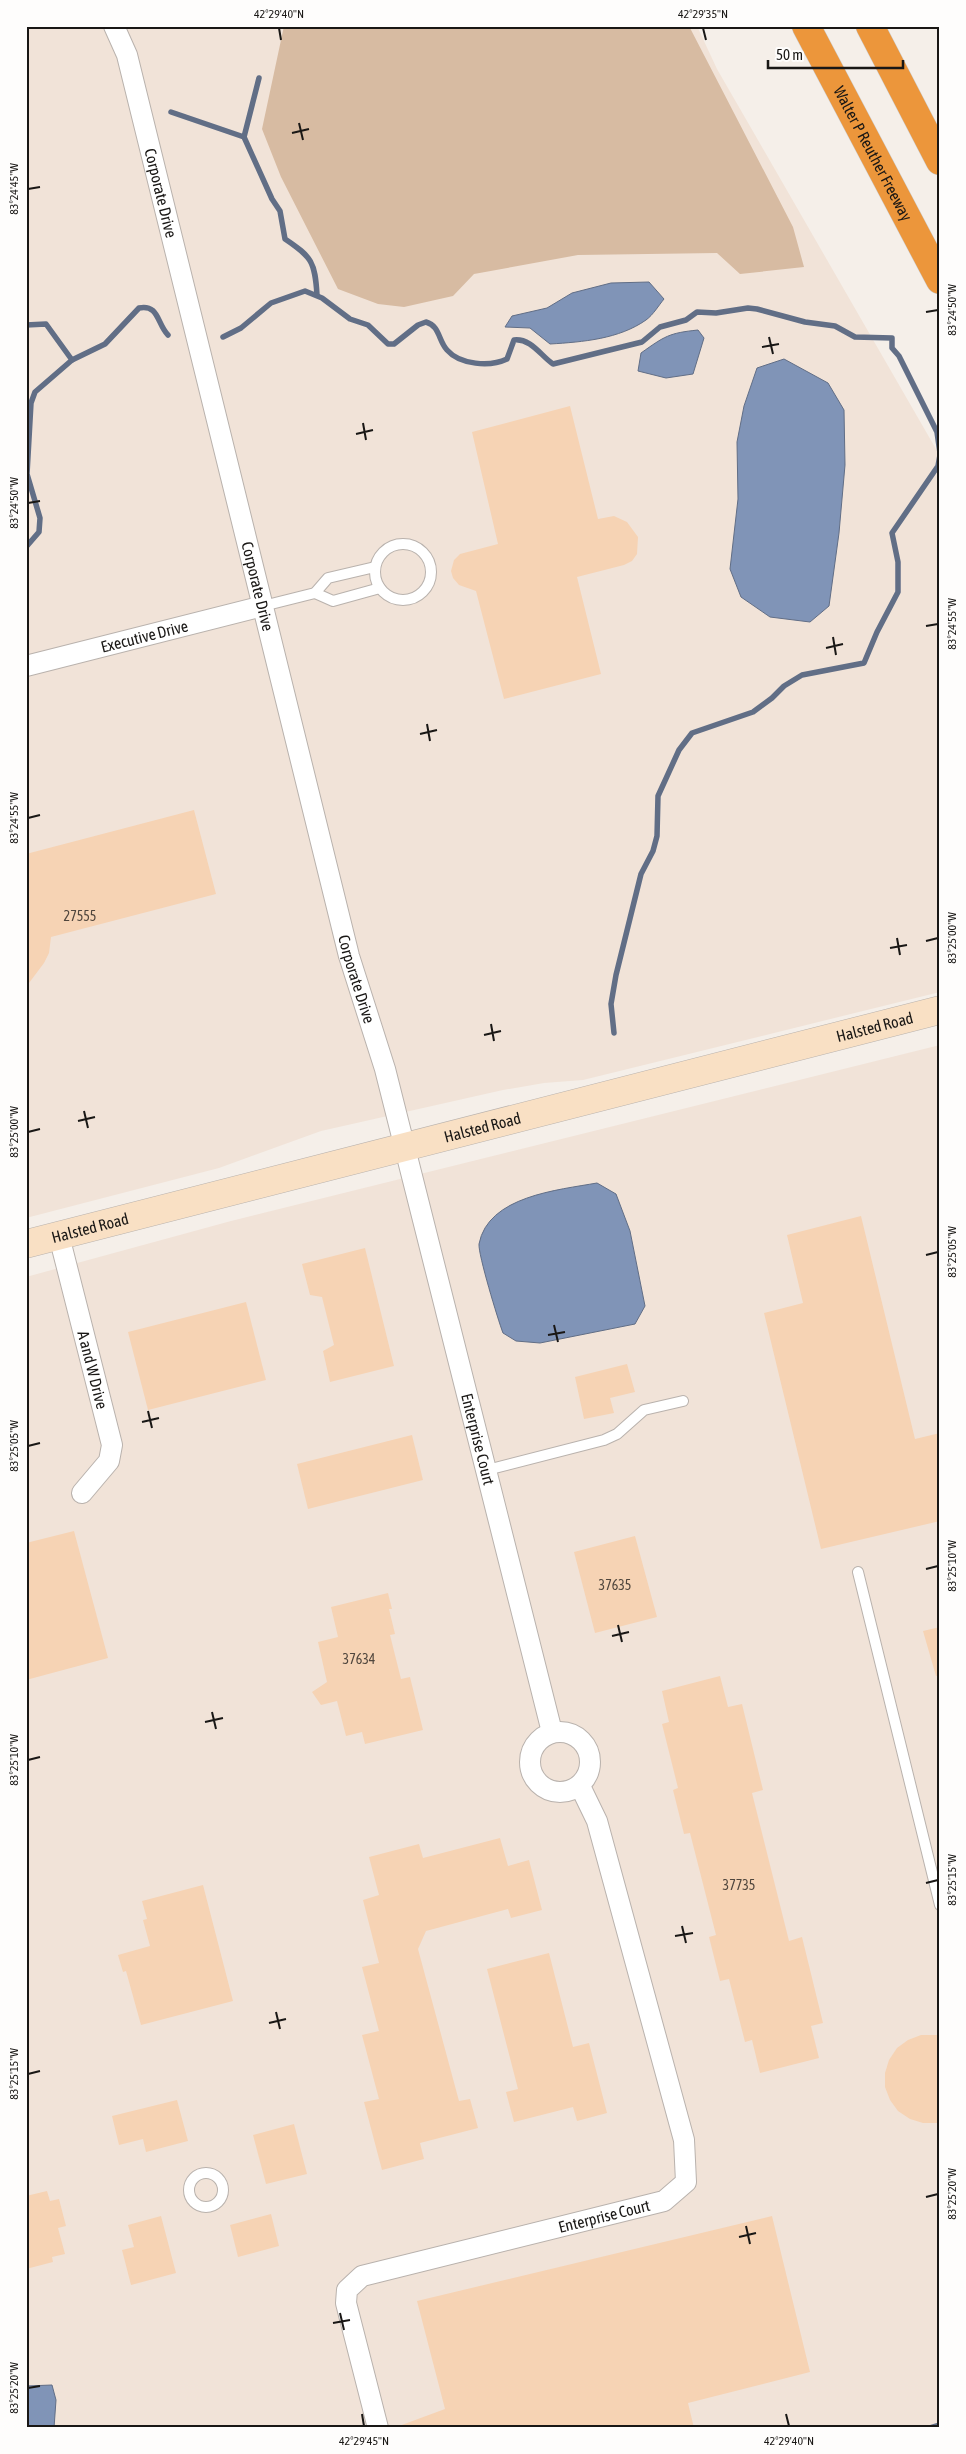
<svg xmlns="http://www.w3.org/2000/svg" width="966" height="2454" viewBox="0 0 966 2454" font-family="'Asap Condensed',sans-serif">
	<style>
		.built { fill: #f1e3d8 }
		.green { fill: #d7bba2 }
		.water { fill: #8094b7; stroke: #616e86 }
		.lines { fill: none; stroke-linecap: round; stroke-linejoin: round }
		.stream { stroke: #616e86; stroke-width: 5.5 }
		.building { fill: #f6d3b4 }
		.lane-casing { stroke: #b9b2ad; stroke-width: 12 }
		.street-casing { stroke: #b9b2ad; stroke-width: 22 }
		.secondary-casing { stroke: #b9b2ad; stroke-width: 29 }
		.highway-casing { stroke: #ccc; stroke-width: 29 }
		.lane { stroke: #fff; stroke-width: 10 }
		.street { stroke: #fff; stroke-width: 20 }
		.secondary { stroke: #f9e0c4; stroke-width: 28 }
		.highway { stroke: #ec963b; stroke-width: 28 }
		.ticks { fill: none; stroke: #191715; stroke-width: 2 }
		.labels { text-anchor: middle; dominant-baseline: central; stroke-width: 5; stroke-linejoin: round; paint-order: stroke }
		.number-label { font-size: 14px; fill: #50463d }
		.street-label { font-size: 16px; fill: #191715; stroke: #fefdfc }
		.neatline { fill: none; stroke: #191715; stroke-width: 2 }
		.ticks-label { font-size: 12px; text-anchor: middle; fill: #191715 }
	</style>
	<rect width="100%" height="100%" fill="#f5efe9"/>
	<g class="built">
		<polygon points="26,26 697,26 717,69 940,456 940,992 583,1080 544,1083 503,1090 321,1131 219,1168 26,1218"/>
		<polygon points="940,1045 940,2428 26,2428 26,1277 231,1221"/>
	</g>
	<polygon class="green" points="284,26 689,26 793,227 804,267 740,274 717,253 578,255 474,274 453,296 404,307 378,304 338,289 281,177 262,129"/>
	<g class="water">
		<path d="M649,282l15,17c-5,6 -11,16 -18,21 -27,19 -63,22 -96,24l-20,-16 -25,-1 7,-11 35,-8 25,-15 39,-10z"/>
		<path d="M698,330l6,8 -11,36 -27,4 -28,-7 3,-18c24,-17 28,-20 57,-23z"/>
		<polygon points="784,359 828,383 844,410 845,465 839,533 829,606 810,622 770,617 741,597 730,569 738,499 737,442 744,406 757,368"/>
		<path d="M597,1183l19,11 14,37 15,75 -10,18 -95,19 -24,-2 -13,-8c-5,-13 -25,-79 -24,-89 9,-48 79,-54 118,-61z"/>
		<polygon points="52,2385 56,2400 54,2428 26,2428 26,2386"/>
	</g>
	<g class="lines">
		<g class="stream">
			<path d="M171,112l73,25 28,62 8,12 5,28c27,18 30,23 32,56"/>
			<polyline points="244,137 259,78"/>
			<polyline points="26,325 46,324 72,360"/>
			<path d="M223,337l18,-9 30,-25 34,-12 17,7 28,21 18,6 20,19h6l24,-19 8,-3c14,4 12,18 21,28 13,15 43,17 60,9l7,-19c17,-2 27,16 39,24l89,-22 18,-15 26,-7 11,-8 19,1 32,-5 9,1 48,13 30,4 20,11 37,1v10l7,8 38,76 3,21"/>
			<path d="M26,547l13,-15 1,-14 -13,-44 4,-71 4,-11 37,-32 33,-16 34,-36c20,-4 18,16 29,27"/>
			<polyline points="614,1033 611,1004 616,975 641,874 653,851 657,836 658,796 679,750 692,733 753,712 772,698 784,686 802,675 864,663 877,632 898,592 898,562 892,533 938,466 940,455"/>
			<polyline points="930,2428 940,2425"/>
		</g>
	</g>
	<g class="building">
		<polygon points="570,406 598,519 614,516 627,522 638,537 637,554 632,561 624,565 577,577 601,674 504,699 476,591 459,585 453,578 451,571 454,560 460,554 498,544 472,432"/>
		<polygon points="194,810 216,894 51,937 49,953 44,963 26,987 26,854"/>
		<polygon points="861,1216 915,1439 940,1433 940,1521 821,1549 764,1313 803,1303 787,1235"/>
		<polygon points="365,1248 394,1366 330,1382 323,1351 334,1345 322,1297 310,1295 302,1264"/>
		<polygon points="246,1302 266,1380 148,1410 128,1332"/>
		<polygon points="627,1364 635,1392 610,1398 614,1413 584,1419 575,1377"/>
		<polygon points="412,1435 423,1480 308,1509 297,1464"/>
		<polygon points="74,1531 108,1658 26,1680 26,1543"/>
		<polygon points="635,1536 657,1617 595,1633 574,1552"/>
		<polygon points="388,1593 392,1609 389,1609 395,1634 390,1635 401,1679 410,1677 423,1730 365,1744 362,1732 346,1736 337,1701 321,1705 312,1692 327,1682 318,1642 338,1637 331,1607"/>
		<polygon points="940,1627 940,1675 936,1676 923,1631"/>
		<polygon points="720,1676 728,1707 742,1704 763,1790 752,1793 789,1941 802,1937 823,2023 811,2026 819,2058 760,2073 752,2040 745,2042 729,1979 720,1981 709,1937 716,1935 690,1833 684,1834 673,1790 678,1788 662,1724 669,1722 662,1691"/>
		<polygon points="500,1838 508,1866 529,1860 542,1910 511,1918 508,1909 426,1931 418,1949 459,2101 470,2099 478,2128 420,2143 424,2159 382,2170 364,2102 379,2099 362,2035 379,2031 362,1967 379,1963 363,1900 379,1895 369,1857 419,1844 423,1858"/>
		<polygon points="203,1885 233,2001 141,2025 126,1971 123,1972 118,1955 150,1946 143,1920 147,1919 142,1901"/>
		<polygon points="549,1953 573,2047 589,2043 607,2113 577,2121 573,2107 514,2122 506,2092 518,2089 487,1969"/>
		<polygon points="921,2035 940,2035 940,2123 923,2123 910,2119 898,2111 890,2100 885,2087 885,2073 889,2060 897,2048 908,2040"/>
		<polygon points="177,2100 188,2141 146,2152 143,2139 119,2145 112,2116"/>
		<polygon points="294,2124 307,2174 266,2184 253,2135"/>
		<polygon points="47,2191 50,2201 59,2199 66,2226 58,2228 65,2254 52,2257 53,2262 26,2269 26,2196"/>
		<polygon points="271,2214 279,2246 238,2257 230,2225"/>
		<polygon points="161,2216 176,2273 131,2285 122,2250 134,2247 128,2225"/>
		<polygon points="772,2216 810,2372 688,2403 694,2428 399,2428 399,2426 445,2409 417,2301"/>
	</g>
	<g class="lines">
		<defs>
			<g id="lane">
				<circle cx="403" cy="572" r="28"/>
				<polyline points="315,593 333,601 380,588"/>
				<polyline points="263,606 315,593 328,578 375,567"/>
				<polyline points="487,1470 604,1440 617,1434 644,1410 683,1401"/>
				<polyline points="858,1572 940,1905"/>
				<circle cx="206" cy="2190" r="17"/>
			</g>
			<g id="street">
				<path id="s1" d="M114,26l13,29 222,901 36,113 167,663"/>
				<path id="s2" d="M26,666l237,-60"/>
				<path id="s3" d="M59,1236l53,209 -3,16 -27,32"/>
				<circle cx="560" cy="1762" r="30"/>
				<path id="s4" d="M378,2428l-32,-125 1,-13 15,-14 302,-75 22,-19 -2,-42 -87,-319 -17,-35"/>
			</g>
			<g id="secondary">
				<path id="s5" d="M26,1244l914,-234"/>
			</g>
			<g id="highway">
				<path id="s6" d="M806,26l134,254"/>
				<polyline points="870,26 940,161"/>
			</g>
		</defs>
		<use href="#lane" class="lane-casing"/>
		<use href="#street" class="street-casing"/>
		<use href="#secondary" class="secondary-casing"/>
		<use href="#highway" class="highway-casing"/>
		<use href="#lane" class="lane"/>
		<use href="#street" class="street"/>
		<use href="#secondary" class="secondary"/>
		<use href="#highway" class="highway"/>
	</g>
	<path class="ticks" d="M279,28l2,12M703,28l3,12M299,123l4,17M292,133l17,-4M28,189l12,-2M926,312l12,-2M769,337l4,17M762,347l17,-3M363,423l3,17M356,434l17,-4M28,503l12,-2M926,626l12,-2M833,637l3,18M826,648l17,-4M427,724l3,17M420,734l17,-4M28,818l12,-3M897,938l3,17M926,941l12,-3M890,948l17,-3M491,1024l3,17M484,1035l17,-4M84,1111l4,17M78,1121l17,-4M28,1132l12,-3M926,1255l12,-3M554,1325l4,17M548,1335l17,-3M148,1411l4,17M142,1422l17,-4M28,1446l12,-3M926,1569l12,-3M618,1625l4,17M612,1636l17,-4M212,1712l4,17M205,1722l18,-4M28,1760l12,-3M926,1883l12,-3M682,1926l4,17M675,1936l18,-3M276,2012l4,17M269,2023l17,-4M28,2074l12,-3M926,2197l12,-3M746,2226l4,18M739,2237l17,-4M340,2313l4,17M333,2323l17,-3M28,2388l12,-2M362,2414l2,12M786,2414l3,12"/>
	<g class="labels">
		<g class="number-label">
			<text x="80" y="916">27555</text>
			<text x="615" y="1585">37635</text>
			<text x="359" y="1659">37634</text>
			<text x="739" y="1885">37735</text>
		</g>
		<g class="street-label">
			<text stroke="none"><textPath href="#s6" startOffset="144">Walter P Reuther Freeway</textPath></text>
			<text stroke="none"><textPath href="#s1" startOffset="174">Corporate Drive</textPath></text>
			<text stroke="none"><textPath href="#s1" startOffset="579">Corporate Drive</textPath></text>
			<text stroke="none"><textPath href="#s2" startOffset="122">Executive Drive</textPath></text>
			<text stroke="none"><textPath href="#s1" startOffset="984">Corporate Drive</textPath></text>
			<text stroke="none"><textPath href="#s5" startOffset="876">Halsted Road</textPath></text>
			<text stroke="none"><textPath href="#s5" startOffset="471">Halsted Road</textPath></text>
			<text stroke="none"><textPath href="#s5" startOffset="66">Halsted Road</textPath></text>
			<text stroke="none"><textPath href="#s3" startOffset="138">A and W Drive</textPath></text>
			<text stroke="none"><textPath href="#s1" startOffset="1460">Enterprise Court</textPath></text>
			<text stroke="none"><textPath href="#s4" startOffset="412">Enterprise Court</textPath></text>
		</g>
	</g>
	<rect width="966" height="2454" fill="none" stroke="#fefdfc" stroke-width="55"/>
	<path d="M768 60v8h135v-8" fill="none" stroke="#191715" stroke-width="2.5"/>
	<text x="776" y="60" font-size="15" fill="#191715" stroke="#fefdfc" stroke-width="4" paint-order="stroke">50 m</text>
	<rect x="28" y="28" width="910" height="2398" class="neatline"/>
	<g class="ticks-label">
		<text x="279" y="18">42°29'40"N</text>
		<text x="703" y="18">42°29'35"N</text>
		<text transform="translate(14 189) rotate(-90)" y="4">83°24'45"W</text>
		<text transform="translate(952 310) rotate(-90)" y="4">83°24'50"W</text>
		<text transform="translate(14 503) rotate(-90)" y="4">83°24'50"W</text>
		<text transform="translate(952 624) rotate(-90)" y="4">83°24'55"W</text>
		<text transform="translate(14 818) rotate(-90)" y="4">83°24'55"W</text>
		<text transform="translate(952 938) rotate(-90)" y="4">83°25'00"W</text>
		<text transform="translate(14 1132) rotate(-90)" y="4">83°25'00"W</text>
		<text transform="translate(952 1252) rotate(-90)" y="4">83°25'05"W</text>
		<text transform="translate(14 1446) rotate(-90)" y="4">83°25'05"W</text>
		<text transform="translate(952 1566) rotate(-90)" y="4">83°25'10"W</text>
		<text transform="translate(14 1760) rotate(-90)" y="4">83°25'10"W</text>
		<text transform="translate(952 1880) rotate(-90)" y="4">83°25'15"W</text>
		<text transform="translate(14 2074) rotate(-90)" y="4">83°25'15"W</text>
		<text transform="translate(952 2194) rotate(-90)" y="4">83°25'20"W</text>
		<text transform="translate(14 2388) rotate(-90)" y="4">83°25'20"W</text>
		<text x="364" y="2445">42°29'45"N</text>
		<text x="789" y="2445">42°29'40"N</text>
	</g>
</svg>
